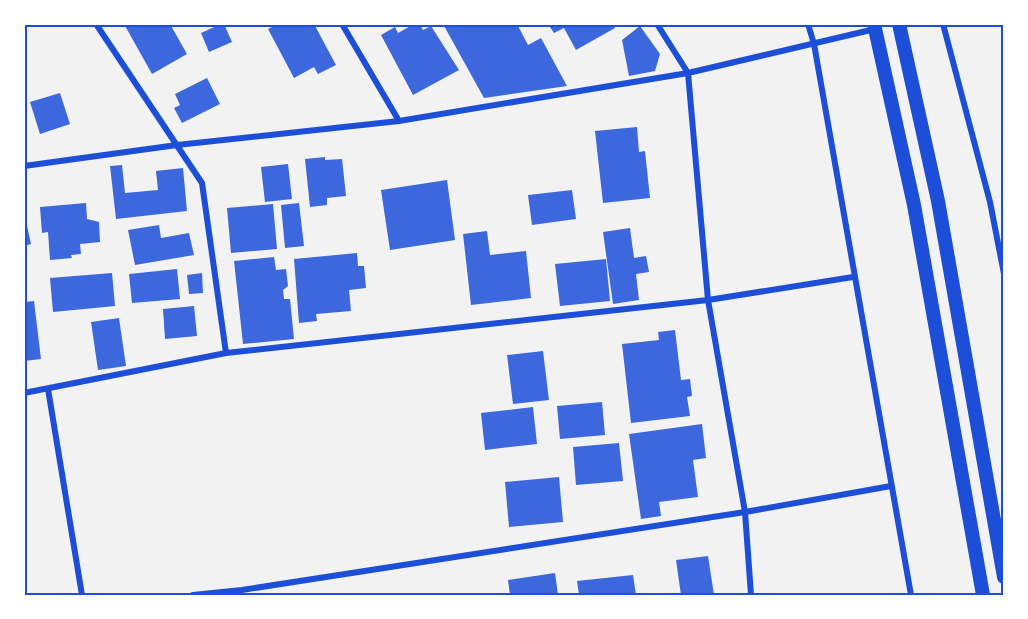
<svg xmlns="http://www.w3.org/2000/svg" width="1028" height="619" viewBox="0 0 1028 619" font-family="Rubik,sans-serif">
	<style>
		.building { fill: #3d67dc }
		.lines { fill: none; stroke-linecap: round; stroke-linejoin: round }
		.minor { stroke: #1d4ed8; stroke-width: 6 }
		.primary { stroke: #1d4ed8; stroke-width: 14 }
		.neatline { fill: none; stroke: #1d4ed8; stroke-width: 2 }
	</style>
	<rect width="100%" height="100%" fill="#f2f2f2"/>
	<g class="building">
		<polygon points="124,24 170,24 187,54 152,74"/>
		<polygon points="221,24 224,24 232,42 209,52 201,33"/>
		<polygon points="278,24 314,24 336,65 318,74 314,67 294,78 268,29"/>
		<polygon points="414,24 420,24 423,30 431,26 459,70 413,95 381,35 395,27 398,33"/>
		<polygon points="443,24 517,24 528,45 541,38 567,86 484,98"/>
		<polygon points="548,24 613,24 615,28 576,50 564,28 554,33"/>
		<polygon points="640,26 660,54 655,71 629,76 622,40"/>
		<polygon points="207,78 220,104 182,123 174,108 180,105 175,94"/>
		<polygon points="60,93 70,124 40,134 30,102"/>
		<polygon points="637,127 639,152 645,151 650,198 603,203 595,131"/>
		<polygon points="325,157 325,160 342,159 346,196 327,198 327,205 310,207 305,159"/>
		<polygon points="288,164 292,199 265,202 261,167"/>
		<polygon points="122,165 125,193 158,190 156,171 183,168 187,211 116,219 110,166"/>
		<polygon points="447,180 455,240 390,250 381,190"/>
		<polygon points="572,190 576,219 532,225 528,195"/>
		<polygon points="86,203 87,219 99,222 100,242 80,244 81,254 71,255 72,258 50,260 48,232 42,233 40,207"/>
		<polygon points="299,203 304,246 285,248 281,205"/>
		<polygon points="273,204 277,249 231,253 227,208"/>
		<polygon points="24,212 31,244 24,246"/>
		<polygon points="159,225 161,238 189,233 194,255 135,265 128,230"/>
		<polygon points="630,228 634,258 646,256 649,272 636,274 639,300 613,304 603,232"/>
		<polygon points="487,231 490,255 526,251 531,298 471,305 463,234"/>
		<polygon points="357,253 358,266 364,266 366,288 349,290 351,311 316,314 317,321 299,323 294,259"/>
		<polygon points="274,257 276,270 286,269 288,286 283,290 284,299 290,299 294,339 243,344 234,261"/>
		<polygon points="606,259 610,301 560,306 555,264"/>
		<polygon points="177,269 180,299 132,303 129,274"/>
		<polygon points="112,273 115,306 53,312 50,278"/>
		<polygon points="202,273 203,293 189,294 187,275"/>
		<polygon points="34,301 41,359 24,361 24,302"/>
		<polygon points="194,306 197,336 165,339 163,309"/>
		<polygon points="119,318 126,366 98,370 91,322"/>
		<polygon points="675,330 681,380 690,379 692,396 687,397 690,416 631,423 622,344 659,340 658,332"/>
		<polygon points="543,351 549,400 513,404 507,355"/>
		<polygon points="602,402 605,435 560,439 557,406"/>
		<polygon points="533,407 537,444 485,450 481,413"/>
		<polygon points="702,424 706,458 693,460 698,497 659,502 661,516 641,519 629,434"/>
		<polygon points="619,443 623,481 576,485 573,447"/>
		<polygon points="559,477 563,522 509,527 505,482"/>
		<polygon points="708,556 714,595 681,595 676,560"/>
		<polygon points="555,573 558,595 510,595 508,580"/>
		<polygon points="633,575 636,595 579,595 577,581"/>
	</g>
	<g class="lines">
		<g class="minor">
			<polyline points="96,24 202,183 226,353"/>
			<polyline points="342,24 399,121"/>
			<polyline points="657,24 688,73 708,300 745,512 751,595"/>
			<polyline points="808,24 814,44 911,595"/>
			<polyline points="943,24 990,202 1004,274"/>
			<polyline points="24,166 177,145 399,121 688,73 875,29"/>
			<polyline points="48,389 82,595"/>
			<polyline points="24,393 226,353 708,300 853,277"/>
			<polyline points="193,595 242,590 745,512 891,486"/>
		</g>
		<g class="primary">
			<polyline points="874,24 914,205 983,595"/>
			<polyline points="899,24 938,201 1004,577"/>
		</g>
	</g>
	<rect width="1028" height="619" fill="none" stroke="#ffffff" stroke-width="51"/>
	<rect x="26" y="26" width="976" height="568" class="neatline"/>
</svg>
